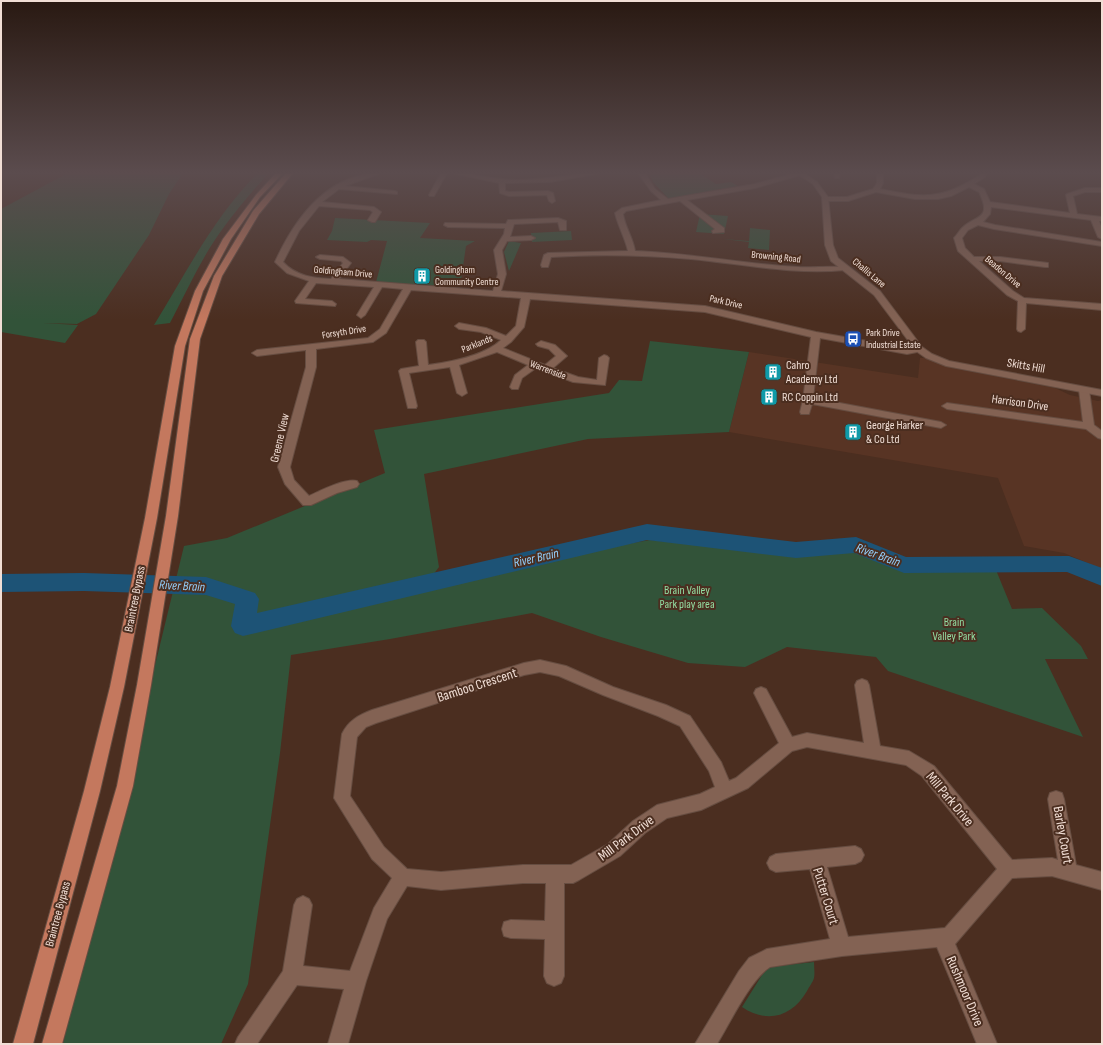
<svg xmlns="http://www.w3.org/2000/svg" width="1103" height="1045" viewBox="0 0 1103 1045" font-family="'Sofia Sans Condensed',sans-serif">
	<style>
		.built { fill: #583424 }
		.green { fill: #325339 }
		.lines { fill: none; stroke-linecap: round; stroke-linejoin: round }
		.river { fill: #1d5376; fill-rule: evenodd }
		.minor-casing { stroke: #664d41; stroke-width: 2 }
		.tertiary-casing { stroke: #664d41; stroke-width: 2 }
		.trunk-casing { stroke: #664d41; stroke-width: 2 }
		.minor { fill: #836253; fill-rule: evenodd }
		.tertiary { fill: #836253; fill-rule: evenodd }
		.trunk { fill: #c4785e; fill-rule: evenodd }
		.labels { text-anchor: middle; dominant-baseline: central; stroke-width: 4; stroke-linejoin: round; paint-order: stroke }
		.far-street-label { font-size: 10px; fill: #f1ded5; stroke: #4b2e20 }
		.far-poi-label { font-size: 10px; fill: #f1ded5; stroke: #4b2e20; text-anchor: start }
		.poi-label { font-size: 12px; fill: #f1ded5; stroke: #4b2e20; text-anchor: start }
		.street-label { font-size: 12px; fill: #f1ded5; stroke: #4b2e20 }
		.park-label { font-size: 12px; fill: #93dda2; stroke: #4b2e20 }
		.water-label { font-size: 13px; font-style: italic; fill: #94d1fe; stroke: #4b2e20 }
		.near-street-label { font-size: 14px; fill: #f1ded5; stroke: #4b2e20 }
	</style>
	<rect width="100%" height="100%" fill="#4b2e20"/>
	<polygon class="built" points="749,352 918,378 920,358 925,358 952,368 1055,388 1070,395 1098,401 1102,400 1102,569 1064,553 1024,546 998,478 729,432"/>
	<g class="green">
		<polygon points="68,173 183,173 169,194 149,235 96,314 77,324 43,323 78,325 65,343 1,332 1,209"/>
		<path d="M258,173h11c-16,17 -31,35 -45,54 -22,29 -37,64 -54,96l-16,2c32,-52 61,-110 104,-152z"/>
		<polygon points="649,173 699,173 716,184 731,182 738,186 669,199 653,182"/>
		<polygon points="700,214 728,216 724,234 696,232"/>
		<polygon points="335,218 430,223 420,238 475,241 466,246 460,287 376,282 387,241 371,240 367,242 327,240 332,231"/>
		<polygon points="750,228 770,230 769,250 748,248 749,242 723,239 749,241"/>
		<polygon points="571,231 572,240 532,242 531,233"/>
		<polygon points="509,241 521,243 509,271 504,252"/>
		<polygon points="650,341 749,352 729,432 588,439 424,474 439,567 420,592 455,581 564,555 650,540 794,555 859,551 904,569 996,570 1012,609 1042,608 1081,646 1088,659 1045,659 1083,737 888,671 876,657 787,647 745,667 688,663 601,637 532,613 390,639 291,655 280,753 248,984 221,1044 63,1044 184,546 227,538 385,473 374,430 609,393 619,380 642,381"/>
		<path d="M814,962c0,5 1,11 0,16 -1,4 -5,9 -7,13 -15,26 -40,33 -65,16l20,-32 7,-8z"/>
	</g>
	<g class="lines">
		<polygon class="river" points="647,524 796,542 856,537 906,557 1069,556 1102,568 1102,586 1067,572 904,573 854,553 796,558 647,540 243,636 235,633 231,626 235,604 206,595 84,591 1,592 1,574 84,573 206,577 255,593 259,599 257,613"/>
		<defs>
			<g id="minor">
				<path d="M381,173l-36,13 50,5 2,1v2l-58,-5 -17,13 52,5 7,5 -6,10h-3l-4,-2 5,-8 -3,-2 -51,-4 -20,25 -16,31c13,14 30,16 48,17l12,-16 -2,-2 -21,-2 -4,-2 4,-2 23,2 8,6 -12,16 154,12 5,-17 -4,-24 10,-16 1,-6 -57,-1 -4,-2 1,-2 61,1 2,-4h3l47,-2 8,3v9h-6l-2,-8 -44,2 -4,13 21,-1 4,2 -4,2 -24,1 -5,9 4,24 -5,17 204,15 111,26 91,16 15,-1 2,2 -2,2 -15,3 -87,-16 -7,60 128,24 5,3 -5,3 -129,-24 -3,10h-8l-1,-2 3,-12 8,-63 -106,-25 -175,-13 -6,28 -13,15 -8,6 42,17 11,-9 -7,-7 -11,-3 -2,-2 5,-3 14,4 12,11 -14,12 25,9 19,3 2,-22 5,-3 3,1 2,2 -4,27 -32,-3 -37,-14 -14,10 -4,11h-6l-2,-2 5,-12 13,-10 -31,-13 -38,13 8,28 -5,3 -5,-3 -7,-26 -41,6 8,33 -1,2h-8l-9,-37 2,-2 18,-3 -3,-24 2,-2h6l2,2 2,23c23,-3 56,-9 73,-25l-20,-8 -22,-3 -4,-3 4,-3 27,5 20,8 10,-10 5,-28 -110,-8 -25,43 -13,9 -57,7v18l-26,100 4,13 15,16c11,-5 36,-18 48,-15l2,3 -2,3 -20,6 -26,12h-8l-18,-21 -7,-17 28,-100v-17l-49,6 -5,-3 5,-3 111,-12 12,-9 23,-40 -21,-2 -17,28 -4,3 -4,-3 17,-28 -58,-4 -11,16 27,2 4,3 -1,2 -39,-3 -1,-2 14,-20 -22,-8 -12,-11c20,-44 53,-89 106,-89z"/>
				<polygon points="441,173 447,173 434,196 430,196 429,195"/>
				<path d="M452,173c22,0 43,7 65,7 28,0 56,-7 84,-7l-51,9 -45,1v8l4,1 39,-1 5,2 2,8 -3,2 -3,-2 -2,-6 -38,1 -9,-3 -1,-10z"/>
				<path d="M638,173h7l10,16 13,10 87,-15 40,-11 9,1 -49,14 -68,12 37,28v4l-11,1 -1,-2 3,-2 -35,-28 -54,10 -3,3c2,13 10,24 12,37 55,2 108,13 163,16 9,1 47,-2 51,1l-4,2c-52,5 -102,-6 -154,-11 -46,-4 -93,-5 -140,-2l-3,10h-6l-1,-2 3,-10 4,-2 80,-2c-3,-13 -10,-25 -13,-38l7,-5 39,-8 -10,-9z"/>
				<polygon points="834,173 840,173 839,178 835,178"/>
				<path d="M877,173h6v10l-3,6c44,9 61,11 100,-14v-2h6l-1,4 -11,7 10,5 6,13 80,11 -4,-18 1,-1 18,-6h17v4h-17l-12,4 4,18 25,3v4h-3l3,7v11l-4,-2 -7,-17 -100,-13 -1,7 -7,8 12,3 107,17v4l-108,-17 -16,-4 -10,5 -6,8 3,10 9,9h26l48,6v4h-3l-45,-6h-21l34,30 11,7 78,6v6l-76,-7 -1,26 -4,3 -3,-1 -1,-2 1,-28 -11,-6 -49,-44 -4,-13c3,-3 5,-7 8,-10 13,-13 31,-8 17,-36l-10,-5 -18,9 -13,3h-23l-39,-7 -28,9h-23l-3,-2 3,-2h22l26,-8 4,-6z"/>
				<polygon points="1084,387 1089,390 1094,425 1102,431 1102,439 1098,438 1086,429 947,409 942,406 947,403 1083,422 1079,390"/>
				<path d="M540,660l26,6 47,21 53,18 24,11 31,46 8,19 7,-3 43,-35 -25,-50 2,-4 5,-2 5,2 26,48 15,-4 57,10 -9,-58 2,-4 5,-2 5,2 2,4 11,61 29,5 25,15 78,94 40,-2 6,2 -10,-61 2,-6 6,-2 6,2 2,6 12,66 26,7v18l-50,-14 -40,2 -57,66 42,100h-20l-40,-97 -95,9 -72,11c-20,13 -40,56 -53,77h-22l44,-73 10,-13 18,-9 63,-10 -20,-70 -34,3 -6,-3 -3,-6 3,-6 6,-3 79,-8 6,3 3,6 -3,6 -6,3 -28,3 21,70 97,-9 52,-59 -75,-93 -16,-11 -99,-18 -15,4 -44,37 -47,22 -34,8 -22,15 -25,23 -41,24 -6,3h-9v93l-3,7 -7,3 -7,-3 -3,-7 1,-37 -34,-1 -7,-2 -2,-7 2,-7 7,-2 34,1 1,-38h-23l-82,7 -34,-4 -20,33 -21,62 -18,63h-20l16,-55 -47,-4 -40,59h-22l3,-7 45,-66 11,-66 3,-6 6,-3 6,3 3,6 -9,61 47,5 24,-63 18,-30 -20,-19 -38,-61 8,-64c6,-13 17,-19 30,-24l152,-47zM540,672l19,4 44,19 55,21 22,10 29,45 6,16 -15,7 -43,11 -24,16 -25,23 -37,21h-48l-82,7 -34,-3 -23,-22 -34,-51 7,-59 9,-10 10,-4 148,-48z"/>
			</g>
			<polygon id="tertiary" points="796,173 804,173 817,182 828,197 833,245 838,258 880,291 922,347 932,354 949,361 1102,390 1102,396 946,366 926,358 916,351 874,295 831,261 825,245 822,197 813,184"/>
			<g id="trunk">
				<polygon points="276,173 283,173 260,197 231,239 203,291 185,346 157,518 124,687 100,791 33,1044 13,1044 84,791 110,687 145,518 175,346 195,291 223,239 256,195"/>
				<polygon points="286,173 293,173 259,214 222,276 200,339 178,516 151,685 133,786 62,1044 42,1044 117,786 137,685 166,516 190,339 214,276 253,211"/>
			</g>
		</defs>
		<use href="#minor" class="minor-casing"/>
		<use href="#tertiary" class="tertiary-casing"/>
		<use href="#trunk" class="trunk-casing"/>
		<use href="#minor" class="minor"/>
		<use href="#tertiary" class="tertiary"/>
		<use href="#trunk" class="trunk"/>
	</g>
	<linearGradient id="sky" x2="0" y2="1"><stop stop-color="#291912"/><stop offset="0.54" stop-color="#5b4c4e"/><stop offset="1" stop-color="#5b4c4e" stop-opacity="0"/></linearGradient>
	<rect width="1103" height="320" fill="url(#sky)"/>
	<defs>
		<symbol id="building-square" viewBox="-11 -11 22 22"><rect x="-9" y="-9" width="18" height="18" rx="4" fill="#0f9aa8" stroke="#4b2e20"/><path d="M-4-6H4V6H1V3H-1V6H-4ZM-2.5-4.3h1.7v1.8h-1.7ZM.8-4.3h1.7v1.8H.8ZM-2.5-1h1.7V.8h-1.7ZM.8-1h1.7V.8H.8Z" fill="#fff"/></symbol>
		<symbol id="bus-square" viewBox="-11 -11 22 22"><rect x="-9" y="-9" width="18" height="18" rx="4" fill="#1a4fb4" stroke="#4b2e20"/><path d="M-5-6H5V4H4V6H2V4H-2V6H-4V4H-5ZM-3.5-4V0h7V-4ZM-3.5 1.2v1.5H-2V1.2ZM2 1.2v1.5H3.5V1.2Z" fill="#fff"/></symbol>
	</defs>
	<g fill-rule="evenodd">
		<use href="#building-square" x="412" y="266" width="20" height="20"/>
		<use href="#bus-square" x="843" y="329" width="20" height="20"/>
		<use href="#building-square" x="763" y="362" width="20" height="20"/>
		<use href="#building-square" x="759" y="387" width="20" height="20"/>
		<use href="#building-square" x="843" y="422" width="20" height="20"/>
	</g>
	<g class="labels">
		<g class="far-street-label">
			<text transform="translate(776 257) rotate(6)">Browning Road</text>
			<text transform="translate(343 272) rotate(5)">Goldingham Drive</text>
			<text transform="translate(1003 272) rotate(40)">Beadon Drive</text>
			<text transform="translate(869 273) rotate(40)">Challis Lane</text>
			<text transform="translate(726 302) rotate(13)">Park Drive</text>
			<text transform="translate(344 332) rotate(-9)">Forsyth Drive</text>
			<text transform="translate(477 344) rotate(-22)">Parklands</text>
			<text transform="translate(548 370) rotate(21)">Warrenside</text>
		</g>
		<g class="far-poi-label">
			<text x="435" y="270">Goldingham<tspan x="435" dy="12">Community Centre</tspan></text>
			<text x="866" y="333">Park Drive<tspan x="866" dy="12">Industrial Estate</tspan></text>
		</g>
		<g class="poi-label">
			<text x="786" y="365">Cahro<tspan x="786" dy="14">Academy Ltd</tspan></text>
			<text x="782" y="397">RC Coppin Ltd</text>
			<text x="866" y="425">George Harker<tspan x="866" dy="14">&amp; Co Ltd</tspan></text>
		</g>
		<g class="street-label">
			<text transform="translate(1026 366) rotate(10)">Skitts Hill</text>
			<text transform="translate(1020 403) rotate(8)">Harrison Drive</text>
			<text transform="translate(280 438) rotate(-77)">Greene View</text>
			<text transform="translate(135 599) rotate(-79)">Braintree Bypass</text>
			<text transform="translate(58 914) rotate(-75)">Braintree Bypass</text>
		</g>
		<g class="park-label">
			<text x="687" y="590">Brain Valley<tspan x="687" dy="14">Park play area</tspan></text>
			<text x="954" y="622">Brain<tspan x="954" dy="14">Valley Park</tspan></text>
		</g>
		<g class="water-label">
			<text transform="translate(878 555) rotate(20)">River Brain</text>
			<text transform="translate(536 558) rotate(-13)">River Brain</text>
			<text transform="translate(182 586) rotate(3)">River Brain</text>
		</g>
		<g class="near-street-label">
			<text transform="translate(477 685) rotate(-18)">Bamboo Crescent</text>
			<text transform="translate(950 799) rotate(50)">Mill Park Drive</text>
			<text transform="translate(1063 835) rotate(80)">Barley Court</text>
			<text transform="translate(626 838) rotate(-37)">Mill Park Drive</text>
			<text transform="translate(826 896) rotate(73)">Putter Court</text>
			<text transform="translate(965 991) rotate(67)">Rushmoor Drive</text>
		</g>
	</g>
	<rect width="1103" height="1045" fill="none" stroke="#f1ded5" stroke-width="4"/>
</svg>
